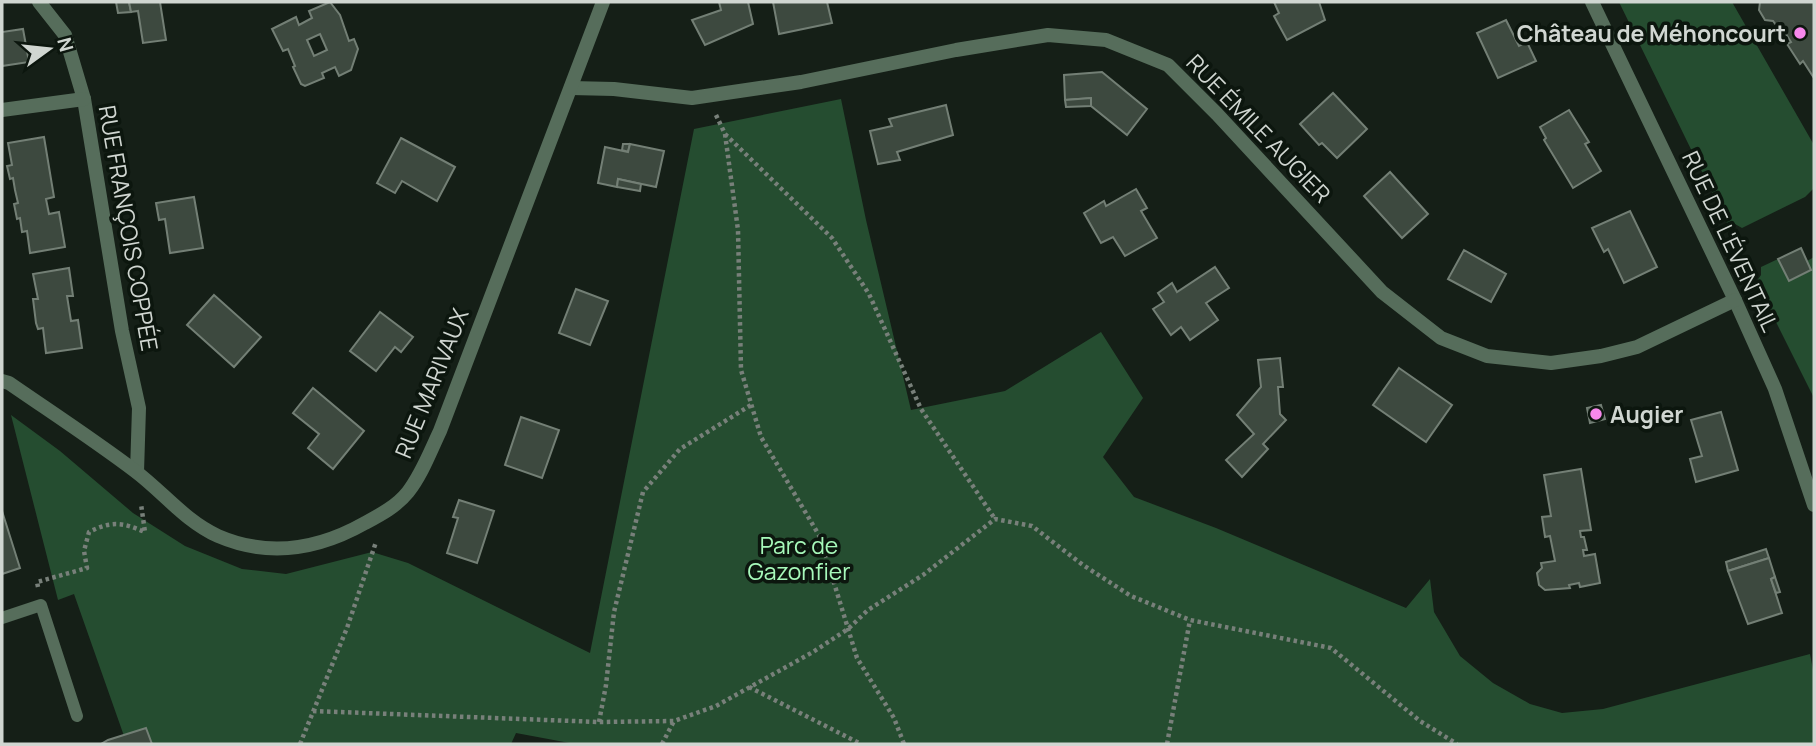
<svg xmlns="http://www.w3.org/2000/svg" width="1816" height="746" viewBox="0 0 1816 746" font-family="Manrope,sans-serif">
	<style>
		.green { fill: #254d30 }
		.building { fill: #3d493f; stroke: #737f75; stroke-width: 2; fill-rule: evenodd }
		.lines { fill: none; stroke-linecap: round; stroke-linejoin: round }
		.path { stroke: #78807a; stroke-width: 4.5; stroke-dasharray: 3.5 3.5; stroke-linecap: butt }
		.lane { stroke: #566d5b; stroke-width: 12 }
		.street { stroke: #566d5b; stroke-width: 14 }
		.poi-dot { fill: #f788ec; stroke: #0c160e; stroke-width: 2.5 }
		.labels { text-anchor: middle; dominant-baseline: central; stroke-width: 7; stroke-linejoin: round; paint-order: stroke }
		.poi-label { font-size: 23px; font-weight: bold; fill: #d0d6d1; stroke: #0c160e; text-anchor: end }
		.street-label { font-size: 23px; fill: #d0d6d1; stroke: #0c160e }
		.park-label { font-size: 23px; fill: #a7f9ba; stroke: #0c160e }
	</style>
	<rect width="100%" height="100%" fill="#151f17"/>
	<g class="green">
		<polygon points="1619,2 1732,2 1814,145 1814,188 1805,197 1742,228 1735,224 1728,225"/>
		<polygon points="841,99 866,220 911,410 1005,391 1101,332 1143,398 1103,457 1134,497 1216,528 1406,608 1430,579 1434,612 1460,656 1493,683 1530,704 1562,713 1603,709 1810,654 1814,675 1814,744 575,744 516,733 511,744 152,744 146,728 124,736 74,594 58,600 11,415 60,451 133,513 185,546 242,569 286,574 372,552 408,563 590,653 694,129"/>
		<polygon points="1814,257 1814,398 1756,282 1761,275 1761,267 1778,259 1789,281 1811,271 1807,261"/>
	</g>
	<g class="building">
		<polygon points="116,2 129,2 131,12 118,13"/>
		<polygon points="129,2 160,2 166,40 143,43 138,11 131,12"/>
		<path d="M330,2l10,13 9,26 5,-2 4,10 -7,21 -12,6 -4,-9 -13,6 2,5 -19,8 -4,-2 -8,-17 2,-1 -7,-17 -5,2 -11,-22 24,-12 3,8 13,-7 -3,-7zM320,34l7,16 -13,6 -7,-16z"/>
		<polygon points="719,2 748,2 753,24 705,45 692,20 721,10"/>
		<polygon points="773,2 827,2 832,23 779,34"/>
		<polygon points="1274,2 1319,2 1325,20 1287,40 1274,16 1279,13"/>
		<polygon points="1760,2 1814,2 1814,78 1803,61 1800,64 1787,44 1791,42 1779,23 1776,25 1773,21 1765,20 1759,10"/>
		<polygon points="1506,20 1519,46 1527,42 1536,61 1498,78 1477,33"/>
		<polygon points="23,29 29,62 2,66 2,32"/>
		<polygon points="1102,72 1147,109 1127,135 1091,106 1091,98 1065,100 1064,75"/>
		<polygon points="1333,93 1367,129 1337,158 1322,143 1319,145 1300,124"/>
		<polygon points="1091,98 1091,106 1066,107 1065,100"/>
		<polygon points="946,105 953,135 897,152 900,160 878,164 870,131 892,126 889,119"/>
		<polygon points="1569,110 1589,142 1585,144 1601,171 1573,188 1544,140 1546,138 1540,127"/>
		<polygon points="44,137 54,197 46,199 49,214 59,212 65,247 30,253 27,231 22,232 20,218 17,219 14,204 18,203 15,190 13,178 10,179 7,166 12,165 8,143"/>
		<polygon points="401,138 455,167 437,201 402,181 395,193 377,183"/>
		<polygon points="623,144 630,144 628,152 622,150"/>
		<polygon points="630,144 664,151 656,187 618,179 617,187 598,183 605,147 628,152"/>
		<polygon points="1390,172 1428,214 1402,238 1364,196"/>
		<polygon points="618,179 641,184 640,191 617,187"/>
		<polygon points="1136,189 1147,208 1141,211 1157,238 1125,256 1113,237 1101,243 1084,213 1104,201 1106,206"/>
		<polygon points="194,197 203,248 170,253 165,219 159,220 156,203"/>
		<polygon points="1630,211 1657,267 1624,283 1608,249 1604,252 1592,228"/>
		<polygon points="1801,248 1811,270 1789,281 1778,259"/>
		<polygon points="1464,250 1506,274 1491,302 1448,279"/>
		<polygon points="1215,267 1229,288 1206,303 1218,320 1190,340 1181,327 1171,335 1153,309 1164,302 1158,293 1172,283 1177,292"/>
		<polygon points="69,268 73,296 67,296 71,321 78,320 82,348 46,353 43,328 38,329 36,323 33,299 38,299 33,274"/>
		<polygon points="576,289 608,301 590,345 559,333"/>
		<polygon points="214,295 261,337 234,367 187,325"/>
		<polygon points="380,312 413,337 401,352 395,347 376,371 350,351"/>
		<polygon points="1280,358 1283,387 1278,387 1280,414 1286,420 1263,444 1268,449 1242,477 1226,460 1254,434 1237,415 1261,387 1258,360"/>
		<polygon points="1399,368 1452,405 1426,442 1373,405"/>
		<polygon points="313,388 364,431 333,469 308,448 319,434 293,413"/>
		<polygon points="1601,405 1605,419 1590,423 1587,408"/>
		<polygon points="1721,412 1738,470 1696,482 1690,459 1702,456 1691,420"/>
		<polygon points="521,417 559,430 542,478 505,465"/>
		<polygon points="1581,469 1591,530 1580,531 1581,537 1584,537 1587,550 1583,550 1584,556 1595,554 1600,583 1580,587 1579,583 1569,585 1570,588 1545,590 1539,585 1537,573 1542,568 1541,563 1555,561 1550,536 1545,537 1542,517 1551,516 1544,475"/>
		<polygon points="459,500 494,511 477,563 447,553 458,518 453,517"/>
		<polygon points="2,511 20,568 2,574"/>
		<polygon points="1766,549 1769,558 1728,571 1726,562"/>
		<polygon points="1769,558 1775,577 1771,579 1782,613 1748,624 1728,571"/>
		<polygon points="1775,577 1780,592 1776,593 1771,579"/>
		<polygon points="146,728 152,744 101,744 108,740"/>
	</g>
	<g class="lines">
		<g class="path">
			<polyline points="716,115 725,134 832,238 869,294 921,409 995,519"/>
			<polyline points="725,134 738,230 741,370 761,437 820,537 857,658 894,718 904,744"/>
			<path d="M38,587l-1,-5 50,-14 -3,-17 5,-19c22,-11 33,-10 56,0l-4,-28"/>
			<polyline points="749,687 861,744"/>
			<polyline points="313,711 599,722 674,721 716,706 813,652 848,629 868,610 923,575 995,519 1032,526 1083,565 1131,596 1190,620 1331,648 1420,721 1457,744"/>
			<polyline points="599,722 606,685 614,612 643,492 680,449 751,405"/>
			<polyline points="300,744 347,628 376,542"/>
			<polyline points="662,744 674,721"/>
			<polyline points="1167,744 1190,620"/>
		</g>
		<polyline class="lane" points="2,618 41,605 77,716"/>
		<g class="street">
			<polyline points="39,2 65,35 84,99 122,331 139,408 137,472"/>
			<polyline points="1592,2 1735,300 1775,389 1814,505"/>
			<polyline points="571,88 614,89 692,98 801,82 956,50 1048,35 1106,40 1168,65 1217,114 1382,292 1441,338 1487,356 1551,363 1601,356 1637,347 1735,300"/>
			<polyline points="2,110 84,99"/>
			<path d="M2,381l7,2c42,29 85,57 126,88 28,21 50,50 83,65 51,22 101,13 147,-13 15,-8 32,-17 43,-31 14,-18 22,-40 32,-61l163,-429"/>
		</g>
	</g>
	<g class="poi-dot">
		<circle cx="1800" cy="33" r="7"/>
		<circle cx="1596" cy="414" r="7"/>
	</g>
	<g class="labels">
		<g class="poi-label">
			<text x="1786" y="33">Château de Méhoncourt</text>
			<text x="1610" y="414" text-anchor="start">Augier</text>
		</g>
		<g class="street-label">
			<text transform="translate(1259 128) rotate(46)">RUE ÉMILE AUGIER</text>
			<text transform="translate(129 228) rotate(80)">RUE FRANÇOIS COPPÉE</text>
			<text transform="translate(1731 241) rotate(65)">RUE DE L'ÉVENTAIL</text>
			<text transform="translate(431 383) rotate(-68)">RUE MARIVAUX</text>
		</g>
		<g class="park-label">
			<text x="799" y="545">Parc de<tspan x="799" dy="26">Gazonfier</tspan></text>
		</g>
	</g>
	<rect width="1816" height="746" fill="none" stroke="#d0d6d1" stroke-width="7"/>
	<g transform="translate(49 49) rotate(75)" stroke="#0c160e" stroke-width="5" paint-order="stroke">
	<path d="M0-5L12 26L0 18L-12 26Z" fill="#d0d6d1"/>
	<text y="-10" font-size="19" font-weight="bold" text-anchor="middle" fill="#d0d6d1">N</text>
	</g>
</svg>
